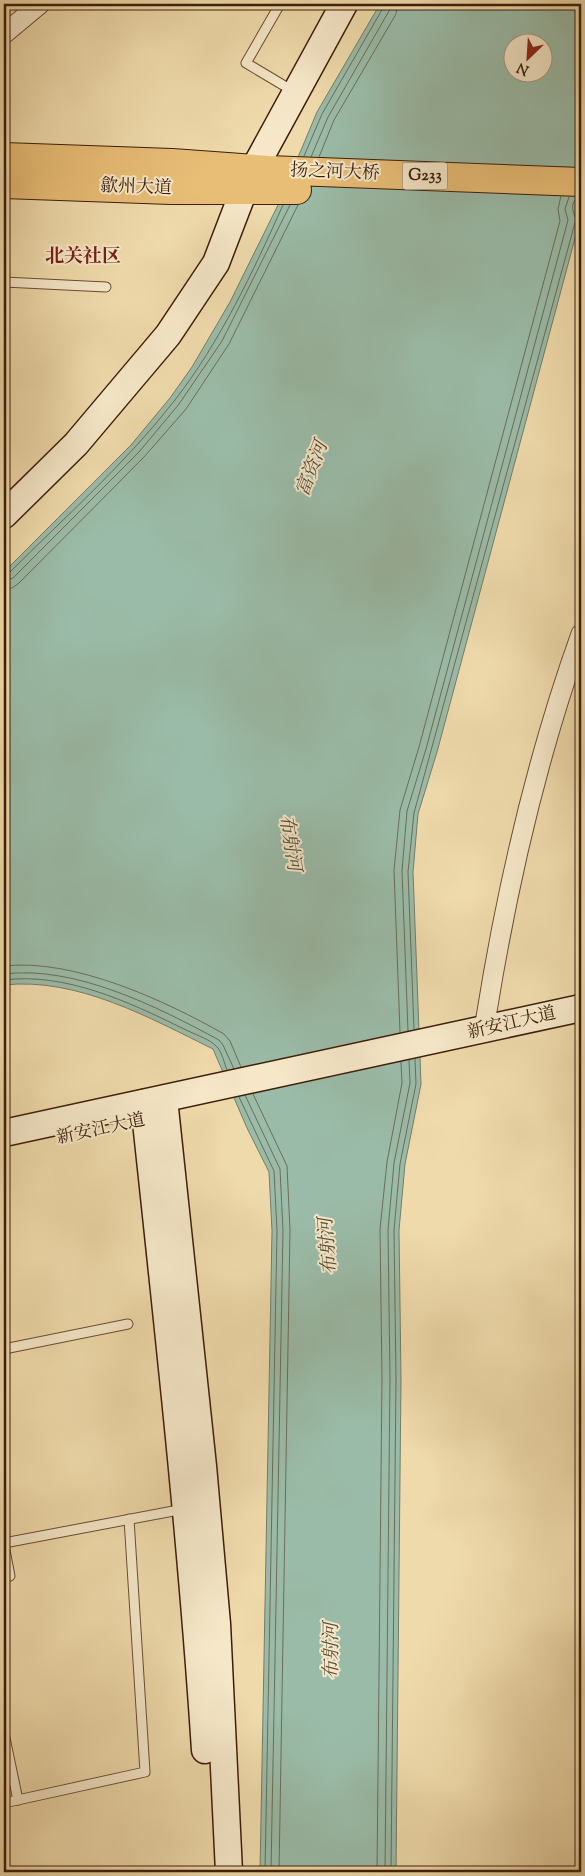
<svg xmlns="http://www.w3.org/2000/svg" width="585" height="1876" viewBox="0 0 585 1876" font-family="'Sorts Mill Goudy','Noto Serif SC',serif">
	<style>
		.water { fill: #9abba8; stroke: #757c68; fill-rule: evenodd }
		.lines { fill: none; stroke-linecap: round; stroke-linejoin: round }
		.shore { stroke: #6c6c58; stroke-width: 1 }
		.lane-casing { stroke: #6a4d32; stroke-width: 11 }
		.street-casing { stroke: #6a4d32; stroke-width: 21 }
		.secondary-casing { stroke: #3d1e09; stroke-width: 29 }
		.highway-casing { stroke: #3d1e09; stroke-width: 30 }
		.lane { stroke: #f5e7c8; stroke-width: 9 }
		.street { stroke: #f5e7c8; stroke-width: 19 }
		.secondary { stroke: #f5e7c8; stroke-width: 26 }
		.highway { stroke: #e8bd76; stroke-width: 28 }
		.labels { text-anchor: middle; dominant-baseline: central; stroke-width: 4; stroke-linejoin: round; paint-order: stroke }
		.shield { fill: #f5e7c8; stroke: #745a42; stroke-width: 1 }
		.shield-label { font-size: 16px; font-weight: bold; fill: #3d1e09 }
		.street-label { font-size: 18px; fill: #3d1e09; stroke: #f5e7c8 }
		.neighbourhood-label { font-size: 19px; font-weight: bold; fill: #7a1f14; stroke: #f5e7c8 }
		.water-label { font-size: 19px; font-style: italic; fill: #594d39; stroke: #f5e7c8 }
	</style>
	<rect width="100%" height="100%" fill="#efdaab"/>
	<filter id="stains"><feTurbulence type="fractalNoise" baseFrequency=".004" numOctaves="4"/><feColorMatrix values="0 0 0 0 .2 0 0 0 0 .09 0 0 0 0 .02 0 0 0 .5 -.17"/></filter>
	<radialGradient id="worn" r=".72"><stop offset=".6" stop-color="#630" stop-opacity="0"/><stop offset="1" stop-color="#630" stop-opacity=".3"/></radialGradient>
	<path class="water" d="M380,4h201v191l-4,15 4,6 -144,536 -19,62 -5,58 8,212 -16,80 -6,66 2,149 -5,493h-136l12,-641 -3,-59 -22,-44 -34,-79c-63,-31 -136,-72 -209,-64v-413l127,-127 39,-47 22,-31 38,-65 48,-97 39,-93zM512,42h30v30h-30z"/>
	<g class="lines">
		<g class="shore">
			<polyline points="304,156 322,114 383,8 384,4"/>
			<polyline points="311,157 328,117 389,11 390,4"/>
			<polyline points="319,157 334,120 396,14 398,4"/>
			<path d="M4,575l5,-2c56,-56 117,-110 166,-173 45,-58 78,-128 108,-195"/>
			<polyline points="4,581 13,578 139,452 179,404 222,341 290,205"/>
			<polyline points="4,589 12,588 19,583 144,457 186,409 229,344 298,205"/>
			<path d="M4,966c69,-8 160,34 220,68l6,7 11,26"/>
			<path d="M4,974c71,-9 154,33 215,66l4,5 11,24"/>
			<path d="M4,980c61,-8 125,22 178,48 9,5 28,11 34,18 6,5 8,17 11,24"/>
			<path d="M414,1029l-6,-157 6,-59 162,-594c-3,-7 -7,-17 3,-22"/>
			<polyline points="408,1031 402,871 407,811 426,749 568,220 565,209 569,197"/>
			<polyline points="400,1032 394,870 400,810 419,747 560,221 558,209 561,196"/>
			<polyline points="253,1094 287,1166 290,1230 279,1872"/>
			<polyline points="245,1095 280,1169 283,1231 271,1872"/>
			<polyline points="239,1097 274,1171 277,1231 265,1872"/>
			<polyline points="377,1872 382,1379 380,1229 387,1162 402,1083 401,1062"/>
			<polyline points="385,1872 390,1379 388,1230 394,1163 410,1083 409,1060"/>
			<polyline points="391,1872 396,1379 394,1230 400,1164 416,1084 415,1059"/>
		</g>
		<defs>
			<g id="lane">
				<polyline points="280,4 246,63 293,91"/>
				<polyline points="4,282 106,287"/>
				<polyline points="4,1349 128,1324"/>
				<polyline points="4,1543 184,1509"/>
				<polyline points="4,1545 10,1576 4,1577"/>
				<polyline points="4,1733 18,1800"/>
				<polyline points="4,1803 145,1772 129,1519"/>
			</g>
			<g id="street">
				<polyline points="4,34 40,4"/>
				<path d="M484,1030c21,-135 51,-268 97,-396"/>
			</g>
			<g id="secondary">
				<polyline points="254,169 344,4"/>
				<polyline points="4,515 76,444 168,335 216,263 244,190"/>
				<polyline points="164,1099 203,1466 217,1624 229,1872"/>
				<path d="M144,1103c23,216 47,431 61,647"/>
				<polyline points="4,1133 581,1008"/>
			</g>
			<g id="highway">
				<polyline points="4,157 172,163 268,170 581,182"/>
				<polyline points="4,184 171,190 297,190"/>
			</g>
		</defs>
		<use href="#lane" class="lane-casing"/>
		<use href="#street" class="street-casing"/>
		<use href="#secondary" class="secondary-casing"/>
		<use href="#highway" class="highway-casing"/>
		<use href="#lane" class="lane"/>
		<use href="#street" class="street"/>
		<use href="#secondary" class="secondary"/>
		<use href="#highway" class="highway"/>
	</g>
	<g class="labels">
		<rect class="shield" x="402.5" y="162.5" width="45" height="27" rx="4"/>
		<g class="shield-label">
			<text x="425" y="176">G233</text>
		</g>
		<g class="street-label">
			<text transform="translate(335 173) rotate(2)">扬之河大桥</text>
			<text transform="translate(136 188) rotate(2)">歙州大道</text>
			<text transform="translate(512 1024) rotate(-13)">新安江大道</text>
			<text transform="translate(101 1130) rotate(-12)">新安江大道</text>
		</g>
		<g class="neighbourhood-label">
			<text x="83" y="257">北关社区</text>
		</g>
		<g class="water-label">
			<text transform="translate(313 469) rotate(-69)">富资河</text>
			<text transform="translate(289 843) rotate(81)">布射河</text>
			<text transform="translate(329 1246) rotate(-95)">布射河</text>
			<text transform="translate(332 1651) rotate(-90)">布射河</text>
		</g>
	</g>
	<rect width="585" height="1876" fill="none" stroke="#efdaab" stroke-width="20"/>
	<rect x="5" y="5" width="575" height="1866" fill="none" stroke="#3d1e09" stroke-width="2.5"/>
	<rect x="10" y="10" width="565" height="1856" fill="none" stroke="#3d1e09"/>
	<g transform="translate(528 58) rotate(205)"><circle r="24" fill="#f5e7c8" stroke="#ab977c"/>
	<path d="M0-4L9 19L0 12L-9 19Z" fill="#8f2418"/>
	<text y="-8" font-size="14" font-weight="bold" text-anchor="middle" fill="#3d1e09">N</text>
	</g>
	<rect width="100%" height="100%" filter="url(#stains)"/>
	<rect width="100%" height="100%" fill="url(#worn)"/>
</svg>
